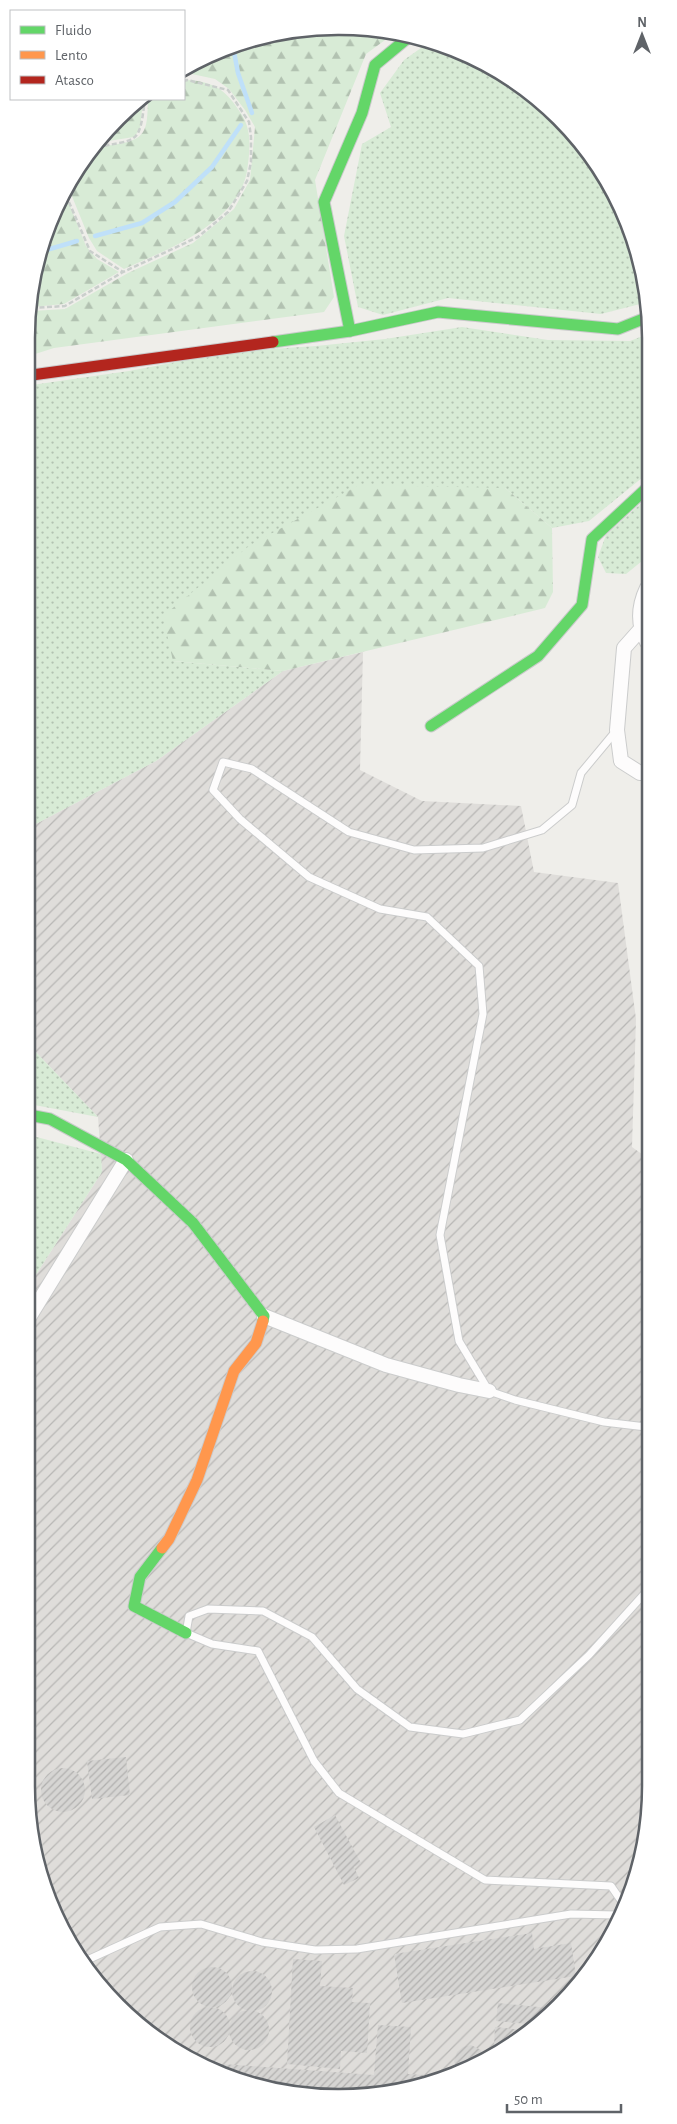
<svg xmlns="http://www.w3.org/2000/svg" width="677" height="2124" viewBox="0 0 677 2124" font-family="'Alegreya Sans',sans-serif">
	<style>
		.industrial { fill: url(#industrial-furrows) }
		.grass { fill: url(#grass-dots) }
		.forest { fill: url(#forest-firs) }
		.lines { fill: none; stroke-linecap: round; stroke-linejoin: round }
		.stream { stroke: #bfe0f9; stroke-width: 4.5 }
		.building { fill: url(#building-hatch) }
		.lane-casing { stroke: #cbcccc; stroke-width: 9 }
		.street-casing { stroke: #cbcccc; stroke-width: 16 }
		.fast-casing { stroke: #cacacb; stroke-width: 13 }
		.slow-casing { stroke: #cacacb; stroke-width: 13 }
		.jam-casing { stroke: #cacacb; stroke-width: 13 }
		.path { stroke: #cacfcc; stroke-width: 2.5; stroke-dasharray: 5 2.5; stroke-linecap: butt }
		.lane { stroke: #fdfcfc; stroke-width: 7 }
		.street { stroke: #fdfcfc; stroke-width: 14 }
		.fast { stroke: #63d668; stroke-width: 11 }
		.slow { stroke: #ff974d; stroke-width: 11 }
		.jam { stroke: #b3261e; stroke-width: 11 }
		.rim { fill: none; stroke: #5f6368; stroke-width: 2.5 }
	</style>
	<defs>
		<pattern id="industrial-furrows" width="10" height="10" patternUnits="userSpaceOnUse" patternTransform="scale(1.25)"><rect width="10" height="10" fill="#dfddda"/><path d="M-1 1l2-2M0 10L10 0M9 11l2-2" fill="none" stroke="#b8b7b5"/></pattern>
		<pattern id="grass-dots" width="8" height="8" patternUnits="userSpaceOnUse" patternTransform="scale(1.25)"><rect width="8" height="8" fill="#d8ebd6"/><path d="M2 2h.1M6 6h.1" fill="none" stroke="#b2c2b1" stroke-width="1.8" stroke-linecap="round"/></pattern>
		<pattern id="forest-firs" width="22" height="20" patternUnits="userSpaceOnUse" patternTransform="scale(1.25)"><rect width="22" height="20" fill="#d8ebd6"/><path d="M5 1l3.5 6h-7zM16 11l3.5 6h-7z" fill="#b2c2b1"/></pattern>
		<pattern id="building-hatch" width="6" height="6" patternUnits="userSpaceOnUse" patternTransform="scale(1.25)"><rect width="6" height="6" fill="#d6d5d3"/><path d="M-1 1l2-2M0 6l6-6M5 7l2-2" fill="none" stroke="#b1b0af"/></pattern>
	</defs>
	<rect width="100%" height="100%" fill="#efeeea"/>
	<polygon class="industrial" points="363,652 360,770 422,801 521,806 534,872 618,883 636,1019 632,1147 646,1157 645,1847 598,1959 512,2045 419,2087 298,2095 200,2065 104,1992 50,1905 26,1785 28,1287 102,1172 98,1117 29,1045 30,827 156,761 283,671"/>
	<g class="grass">
		<polygon points="428,43 495,68 573,132 619,201 648,302 601,314 448,298 383,315 358,307 344,236 362,144 391,127 380,93 404,60"/>
		<polygon points="462,327 548,340 630,341 648,334 648,473 589,521 552,528 505,488 173,661 283,671 156,761 30,827 32,385 129,371 229,352 316,346 385,339"/>
		<polygon points="648,497 647,557 626,574 606,573 598,557 606,535"/>
		<polygon points="29,1045 98,1117 29,1104"/>
		<polygon points="29,1135 101,1154 102,1172 28,1287"/>
	</g>
	<g class="forest">
		<polygon points="278,32 396,32 366,54 315,180 334,297 324,312 54,348 32,355 32,311 65,309 128,273 193,243 234,209 250,180 255,127 245,110 229,89 215,79 192,74 184,76 184,71"/>
		<path d="M188,80c28,2 39,11 54,35 8,14 8,25 7,40 -1,10 -2,21 -6,30 -19,44 -79,66 -119,84l-27,-18 -8,-13 -20,-49c6,-15 13,-34 28,-42 3,-2 10,-1 15,-2 35,-5 35,-13 36,-46h36v-18z"/>
		<polygon points="143,101 140,129 134,137 102,142"/>
		<polygon points="66,196 86,246 97,259 119,272 64,304 32,307 32,277"/>
		<polygon points="359,485 505,488 552,528 553,592 545,608 283,671 173,661 163,616 249,546"/>
	</g>
	<g class="lines">
		<g class="stream">
			<polyline points="443,49 451,52"/>
			<polyline points="252,113 238,73 234,52 253,43"/>
			<polyline points="95,236 142,223 175,202 212,167 241,125"/>
			<polyline points="43,251 77,241"/>
		</g>
	</g>
	<g class="building">
		<polygon points="126,1757 130,1795 92,1799 87,1761"/>
		<circle cx="63" cy="1790" r="22"/>
		<polygon points="335,1815 361,1863 354,1867 359,1878 344,1885 314,1827"/>
		<polygon points="532,1933 534,1949 571,1943 576,1976 402,2003 394,1954"/>
		<polygon points="293,1959 322,1961 320,1986 353,1988 352,2002 370,2003 367,2053 341,2051 340,2069 287,2064"/>
		<circle cx="212" cy="1987" r="20"/>
		<circle cx="252" cy="1991" r="20"/>
		<polygon points="498,2003 549,2008 528,2029 528,2024 496,2021"/>
		<circle cx="210" cy="2027" r="20"/>
		<circle cx="249" cy="2030" r="20"/>
		<polygon points="378,2025 411,2027 408,2074 443,2076 419,2087 298,2095 200,2065 196,2062 374,2075"/>
		<polygon points="495,2027 523,2030 523,2034 509,2046 494,2045"/>
		<polygon points="471,2045 481,2050 484,2058 457,2070 454,2061 457,2052 463,2047"/>
	</g>
	<g class="lines">
		<defs>
			<g id="lane">
				<polyline points="616,731 581,773 572,805 542,830 483,848 414,850 349,832 252,769 223,762 213,790 240,819 309,877 380,909 427,917 479,966 483,1014 440,1235 459,1341 489,1391 515,1400 604,1422 646,1427"/>
				<polyline points="622,1902 611,1886 485,1880 339,1793 314,1761 258,1651 212,1644 186,1633 189,1616 208,1609 263,1611 312,1637 357,1689 410,1727 463,1734 520,1720 589,1655 645,1593"/>
				<polyline points="85,1961 160,1927 201,1924 262,1942 315,1950 357,1949 571,1914 617,1915"/>
			</g>
			<g id="street">
				<polyline points="640,630 624,648 617,730 621,761 640,773 647,771"/>
				<path d="M647,642c-10,-18 -9,-35 0,-54"/>
				<polyline points="264,1316 386,1365 459,1385 489,1391"/>
				<polyline points="28,1319 126,1160"/>
			</g>
			<g id="fast">
				<polyline points="350,331 324,202 362,113 375,65 410,36"/>
				<polyline points="273,342 350,331 438,312 618,329 648,317"/>
				<polyline points="431,726 538,656 582,605 592,539 648,487"/>
				<polyline points="29,1115 50,1119 126,1160 193,1223 264,1316 263,1321"/>
				<polyline points="162,1548 140,1577 134,1606 186,1633"/>
			</g>
			<polyline id="slow" points="162,1548 169,1539 197,1480 234,1371 256,1343 263,1321"/>
			<polyline id="jam" points="32,375 273,342"/>
		</defs>
		<use href="#lane" class="lane-casing"/>
		<use href="#street" class="street-casing"/>
		<use href="#fast" class="fast-casing"/>
		<use href="#slow" class="slow-casing"/>
		<use href="#jam" class="jam-casing"/>
		<g class="path">
			<path d="M97,147c43,-8 42,-3 48,-48"/>
			<polyline points="66,195 90,251 123,272"/>
			<polyline points="32,308 65,306 123,272 198,237 228,212 247,181 251,162 251,137 249,122 228,90 187,80 184,81"/>
		</g>
		<use href="#lane" class="lane"/>
		<use href="#street" class="street"/>
		<use href="#fast" class="fast"/>
		<use href="#slow" class="slow"/>
		<use href="#jam" class="jam"/>
	</g>
	<path d="M0 0H677V2124H0ZM338 35H339A303 303 0 0 1 642 338V1786A303 303 0 0 1 339 2089H338A303 303 0 0 1 35 1786V338A303 303 0 0 1 338 35Z" fill="#fff" fill-rule="evenodd"/>
	<path class="rim" d="M338 35H339A303 303 0 0 1 642 338V1786A303 303 0 0 1 339 2089H338A303 303 0 0 1 35 1786V338A303 303 0 0 1 338 35Z"/>
	<rect x="10" y="10" width="175" height="90" fill="#ffffff" stroke="#bfc1c3"/>
	<rect x="20" y="26" width="25" height="8" fill="#63d668" stroke="#bfc1c3"/>
	<text x="55" y="35" font-size="15" fill="#5f6368">Fluido</text>
	<rect x="20" y="51" width="25" height="8" fill="#ff974d" stroke="#bfc1c3"/>
	<text x="55" y="60" font-size="15" fill="#5f6368">Lento</text>
	<rect x="20" y="76" width="25" height="8" fill="#b3261e" stroke="#bfc1c3"/>
	<text x="55" y="85" font-size="15" fill="#5f6368">Atasco</text>
	<g transform="translate(642 35)" stroke="#ffffff" stroke-width="4" paint-order="stroke">
	<path d="M0-4L9 19L0 12L-9 19Z" fill="#5f6368"/>
	<text y="-8" font-size="14" font-weight="bold" text-anchor="middle" fill="#5f6368">N</text>
	</g>
	<path d="M507 2104v8h114v-8" fill="none" stroke="#5f6368" stroke-width="2.5"/>
	<text x="514" y="2104" font-size="15" fill="#5f6368" stroke="#ffffff" stroke-width="4" paint-order="stroke">50 m</text>
</svg>
